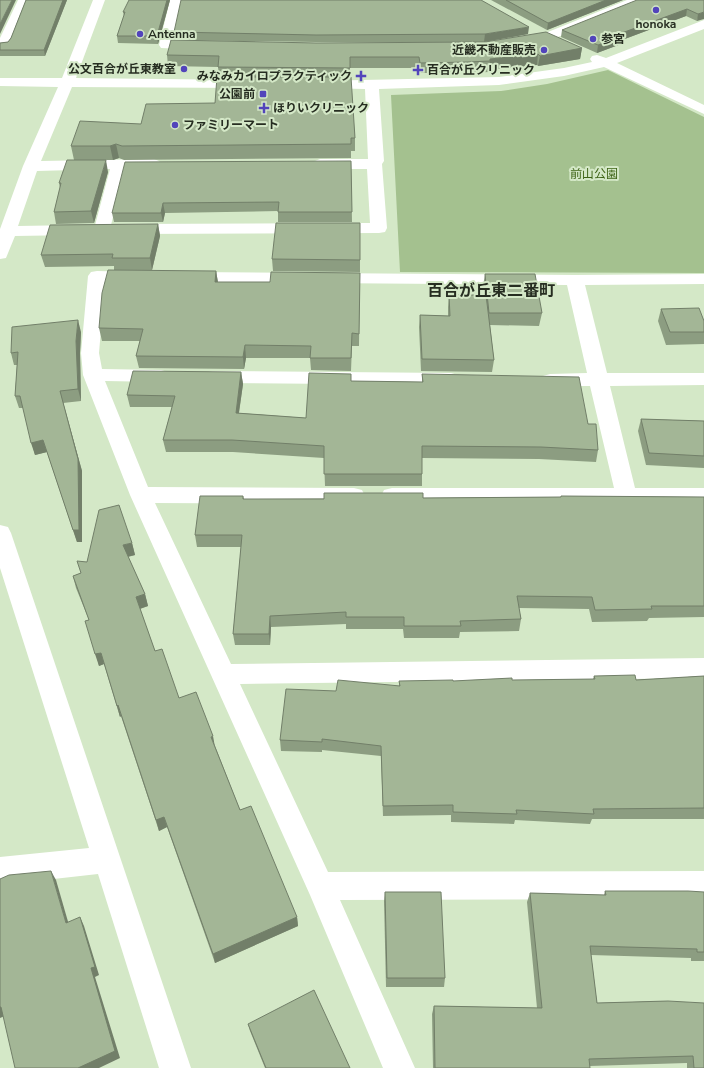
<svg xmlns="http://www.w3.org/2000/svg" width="704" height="1068" viewBox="0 0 704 1068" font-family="'Nunito Sans','Noto Sans JP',sans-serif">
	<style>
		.green { fill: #a4c18f }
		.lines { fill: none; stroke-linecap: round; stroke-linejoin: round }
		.minor { fill: #fff; fill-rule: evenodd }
		.wall { fill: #8c9d81 }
		.shaded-wall { fill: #727f69 }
		.building { fill: #a3b696; stroke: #727f69 }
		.poi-dot { fill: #5244bb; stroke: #d4e8c7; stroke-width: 1.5 }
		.labels { text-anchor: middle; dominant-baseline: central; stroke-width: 4; stroke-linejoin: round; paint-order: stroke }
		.far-poi-label { font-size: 12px; font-weight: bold; fill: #262d21; stroke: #d4e8c7; text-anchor: start }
		.far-park-label { font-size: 12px; fill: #3e6416; stroke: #d4e8c7 }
		.quarter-label { font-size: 16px; font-weight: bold; fill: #262d21; stroke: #d4e8c7 }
	</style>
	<rect width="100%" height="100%" fill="#d4e8c7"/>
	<polygon class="green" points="608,70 704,117 704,273 400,272 391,95 501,91 547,84"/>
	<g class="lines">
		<g class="minor">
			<polygon points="18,0 30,0 11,44 9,47 0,49 0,38"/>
			<polygon points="93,0 105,0 76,78 246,80 251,81 253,84 251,87 246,88 72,87 41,161 154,159 159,161 162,164 159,167 125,169 110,229 108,233 102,234 96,233 94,229 110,169 37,171 18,226 78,225 84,226 86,230 84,234 78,235 15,236 6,258 0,259 0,229 23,166 58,87 0,86 0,78 62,78"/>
			<polygon points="170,0 182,0 173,41 206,43 208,46 206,49 201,50 161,48 159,45"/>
			<path d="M627,0h17l-2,3c-24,10 -101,46 -124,41l-2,-3 2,-3 25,-4z"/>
			<polygon points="704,20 704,29 617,63 704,105 704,114 604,67 564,76 499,85 379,89 384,161 382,164 387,228 385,232 379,233 128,234 122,233 120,229 122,225 128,224 370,223 367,169 320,169 315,167 312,164 315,161 320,159 368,159 365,89 322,88 317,87 315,84 317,81 499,77 564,68 592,62 590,59 592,56 597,55 606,58"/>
			<polygon points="97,271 137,272 143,273 146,277 143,281 137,282 105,281 99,353 102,369 161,370 168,372 171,376 168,380 161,382 105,381 148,487 354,488 362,490 365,496 362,502 354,504 155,503 231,664 704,658 704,678 240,684 328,872 704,871 704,899 340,900 415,1068 383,1068 310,895 130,495 83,375 81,353 88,276 91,272"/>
			<polygon points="188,272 575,275 704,274 704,284 585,285 607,373 704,373 704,385 610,386 635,488 704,488 704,504 392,504 384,502 381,496 384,490 392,488 614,488 590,386 550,386 543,384 540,380 543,376 550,374 587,373 567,285 188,282 182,281 179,277 182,273"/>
			<polygon points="212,371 451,373 458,375 461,379 458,383 451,385 212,383 205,381 202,377 205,373"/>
			<polygon points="0,525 8,527 11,533 191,1068 159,1068 98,874 0,885 0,857 89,848 0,568"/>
		</g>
	</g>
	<g class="wall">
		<polygon points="26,0 67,0 45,56 0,56 0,43 8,42 11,38"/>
		<polygon points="170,0 158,44 118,43 117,36 124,16 123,12"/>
		<polygon points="491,0 623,0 547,30"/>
		<polygon points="704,0 697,21 686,16 622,40 621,44 597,53 561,37 562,30"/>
		<polygon points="174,32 528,34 484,42 316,42 175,40"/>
		<polygon points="582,48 580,59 538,66 537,65 489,70 489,72 467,73 419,73 419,68 350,68 350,77 355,138 355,151 351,151 351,158 124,160 119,158 113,160 74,160 71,146 141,124 215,103 219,77 218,67 168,66 167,55"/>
		<polygon points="351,161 352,222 278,222 278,211 165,213 163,222 114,222 112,213"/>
		<polygon points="108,172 94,223 56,224 54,212 60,188 59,183"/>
		<polygon points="360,223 360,272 273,271 272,259"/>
		<polygon points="158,224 160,236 152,270 114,270 114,266 45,267 41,255"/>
		<polygon points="216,271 218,282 270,282 360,273 359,346 352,346 351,371 311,370 310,358 246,358 244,369 139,368 136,356 140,341 102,341 99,328"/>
		<polygon points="485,274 542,313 539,326 490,325 494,360 492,372 421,371 419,327 420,315 448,316 448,307 449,295 484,295 483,286"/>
		<polygon points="661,309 704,321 704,344 666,345 658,321"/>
		<polygon points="81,332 80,353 81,401 63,403 82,471 82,542 77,542 47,452 35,455 23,408 19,408 15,396 17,365 14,365 11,353"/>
		<polygon points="241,372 243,384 239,413 306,418 351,381 422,382 422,374 588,424 598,450 596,462 539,459 422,458 422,486 325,486 324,458 233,452 166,452 163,440 172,407 130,407 127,395"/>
		<polygon points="641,419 704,421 704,468 646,465 638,431"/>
		<polygon points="243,496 244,499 561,497 561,496 704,497 704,617 649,618 647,621 592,622 589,609 519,608 521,619 519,631 460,632 459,638 404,638 403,629 346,629 346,624 271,627 270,645 235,645 233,634 241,547 197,547 195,535"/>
		<polygon points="132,543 135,555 128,557 145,594 148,606 140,609 155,651 179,698 215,746 240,810 297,917 298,926 215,963 167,827 159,831 121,716 120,717 104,664 99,666 89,620 76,588 73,576 81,573 87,562"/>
		<polygon points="594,676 636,680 704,676 704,819 592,819 590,824 515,820 514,824 451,822 451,815 383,816 381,756 322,750 322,752 281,751 280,740 336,691 399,686 399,681 453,681 593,679"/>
		<polygon points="605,891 704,892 704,961 691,961 691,958 591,955 597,1003 668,1001 704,1068 687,1068 687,1063 590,1066 590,1068 433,1068 432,1014 434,1006 537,1008 527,902 530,893 604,895"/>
		<polygon points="385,892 445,978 444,987 386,987 384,901"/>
		<polygon points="248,1024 350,1068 265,1068 250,1031"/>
	</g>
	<g class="shaded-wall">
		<polygon points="12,0 16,0 0,34 0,24"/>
		<polygon points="63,0 67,0 45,56 44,50"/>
		<polygon points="167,0 170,0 158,44 157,36"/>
		<polygon points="606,0 623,0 547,30 548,23"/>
		<polygon points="687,9 686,16 622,40 621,44 597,53 598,45 619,34"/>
		<polygon points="704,12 704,19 697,21 698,14"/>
		<polygon points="529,27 528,34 484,42 485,34"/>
		<polygon points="582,48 580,59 538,66 540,56"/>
		<polygon points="538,54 537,65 489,70 490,61 490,59"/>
		<polygon points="116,144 119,158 113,160 110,146"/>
		<polygon points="106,160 108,172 94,223 91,211"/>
		<polygon points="163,203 165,213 163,222 161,213"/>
		<polygon points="158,224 160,236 152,270 150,258"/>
		<polygon points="216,271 218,283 215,282"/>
		<polygon points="78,320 81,332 80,353 81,401 78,389 76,341"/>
		<polygon points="245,345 246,358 244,369 243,357"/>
		<polygon points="241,372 243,384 237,425 236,413"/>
		<polygon points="60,391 82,471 82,542 77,542 73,530"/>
		<polygon points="43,440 47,452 35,455 31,443"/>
		<polygon points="132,543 135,555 126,557 123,545"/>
		<polygon points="145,594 148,606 139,609 136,597"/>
		<polygon points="270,616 271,627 270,645 269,634"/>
		<polygon points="101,653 104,664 99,666 95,654"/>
		<polygon points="118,705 121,716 120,717 117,706"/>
		<polygon points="213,736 215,747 211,737"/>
		<polygon points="164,817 167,827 159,831 156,820"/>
		<polygon points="51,871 56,880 71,932 66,923"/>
		<polygon points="80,917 84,926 99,975 95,977 120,1058 99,1068 78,1068 91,968"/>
		<polygon points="297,917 298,926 215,963 213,954"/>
		<polygon points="0,1007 1,1007 7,1015 0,1018"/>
	</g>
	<g class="building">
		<polygon points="0,0 12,0 0,24"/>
		<polygon points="26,0 63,0 44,50 0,50 0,43 8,42 11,38"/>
		<polygon points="129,0 167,0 157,36 117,36 125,12 123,12"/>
		<polygon points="181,0 481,0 529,27 485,34 316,35 174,32"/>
		<polygon points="506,0 606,0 548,23"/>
		<polygon points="637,0 704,0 704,12 698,14 687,9 619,34 623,36 598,45 562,30"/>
		<polygon points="546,32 582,48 540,56 538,54 490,59 490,61 468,62 420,63 419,57 350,57 350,68 218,67 219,56 167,55 171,40 316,43 485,42"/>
		<polygon points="217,77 351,77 355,138 351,138 351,144 122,146 116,144 110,146 71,146 80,121 141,124 146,104 215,103"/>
		<polygon points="67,160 106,160 91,211 54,212 61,183 59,183"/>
		<polygon points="351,161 352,212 278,212 279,202 163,203 161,213 112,213 125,162"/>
		<polygon points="276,223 360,223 360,260 272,259"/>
		<polygon points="158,224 150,258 112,258 113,254 41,255 50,225"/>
		<polygon points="108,270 216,271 215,282 270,282 271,272 360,273 359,334 352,333 351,358 310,358 311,346 245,345 243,357 136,356 143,329 99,328 102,293"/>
		<polygon points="485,274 535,274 542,313 489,313"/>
		<polygon points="449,295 486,295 494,360 422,359 420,315 450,316"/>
		<polygon points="699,308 704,321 704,332 670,332 661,309"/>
		<polygon points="78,320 76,341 78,389 60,391 78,459 79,530 73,530 43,440 31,443 20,396 15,396 18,352 11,353 12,327"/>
		<polygon points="133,371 241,372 236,413 306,418 309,373 351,374 351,381 423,382 422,374 579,377 588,424 596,424 598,450 541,447 422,446 422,474 324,474 324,446 232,440 163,440 175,396 127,395"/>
		<polygon points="641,419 704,421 704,456 649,453"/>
		<polygon points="324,493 423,493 423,498 561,497 561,496 704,497 704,606 651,606 652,609 595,610 592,597 517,596 521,619 460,621 461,626 404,626 404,617 346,617 346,612 270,616 269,634 233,634 242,535 195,535 200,496 243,496 243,499 324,499"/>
		<polygon points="119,505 132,543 123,545 145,594 136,597 155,651 162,649 179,698 196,692 213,736 211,737 240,810 251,806 297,917 213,954 164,817 156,820 118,705 117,706 101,653 95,654 85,621 89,620 73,576 81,573 77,561 87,562 99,510"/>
		<polygon points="635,675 636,680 704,676 704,808 593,809 594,814 516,810 517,814 453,812 453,805 383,806 381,746 322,739 322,742 280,740 286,689 336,691 338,680 400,686 399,681 453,680 453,681 512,678 512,680 595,679 594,676"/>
		<polygon points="51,871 66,923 80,917 95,967 91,968 115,1051 78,1068 15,1068 1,1007 0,1007 0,879 9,875"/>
		<polygon points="605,891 688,891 704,892 704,952 697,952 697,949 590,946 597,1003 668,1001 704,1003 704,1068 694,1068 693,1056 589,1059 590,1068 435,1068 434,1006 542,1008 530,893 606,895"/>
		<polygon points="385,892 441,892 445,978 387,978"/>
		<polygon points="314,990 350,1068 266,1068 248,1024"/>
	</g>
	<g class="poi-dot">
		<circle cx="656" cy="10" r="4"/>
		<circle cx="140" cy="34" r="4"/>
		<circle cx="593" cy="39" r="4"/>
		<circle cx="544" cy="50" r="4"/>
		<circle cx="184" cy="69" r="4"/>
		<path d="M416 64h4v4h4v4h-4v4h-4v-4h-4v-4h4z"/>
		<path d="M359 70h4v4h4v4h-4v4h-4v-4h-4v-4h4z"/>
		<rect x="259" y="90" width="8" height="8" rx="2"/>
		<path d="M262 102h4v4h4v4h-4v4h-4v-4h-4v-4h4z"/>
		<circle cx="175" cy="125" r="4"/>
	</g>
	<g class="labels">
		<g class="far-poi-label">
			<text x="656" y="24" text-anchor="middle">honoka</text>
			<text x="148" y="34">Antenna</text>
			<text x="601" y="39">参宮</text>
			<text x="536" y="50" text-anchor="end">近畿不動産販売</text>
			<text x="176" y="69" text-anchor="end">公文百合が丘東教室</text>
			<text x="427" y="70">百合が丘クリニック</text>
			<text x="352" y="76" text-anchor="end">みなみカイロプラクティック</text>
			<text x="255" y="94" text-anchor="end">公園前</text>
			<text x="273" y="108">ほりいクリニック</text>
			<text x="183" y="125">ファミリーマート</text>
		</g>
		<g class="far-park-label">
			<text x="594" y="174">前山公園</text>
		</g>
		<g class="quarter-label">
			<text x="491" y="291">百合が丘東二番町</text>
		</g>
	</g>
</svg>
